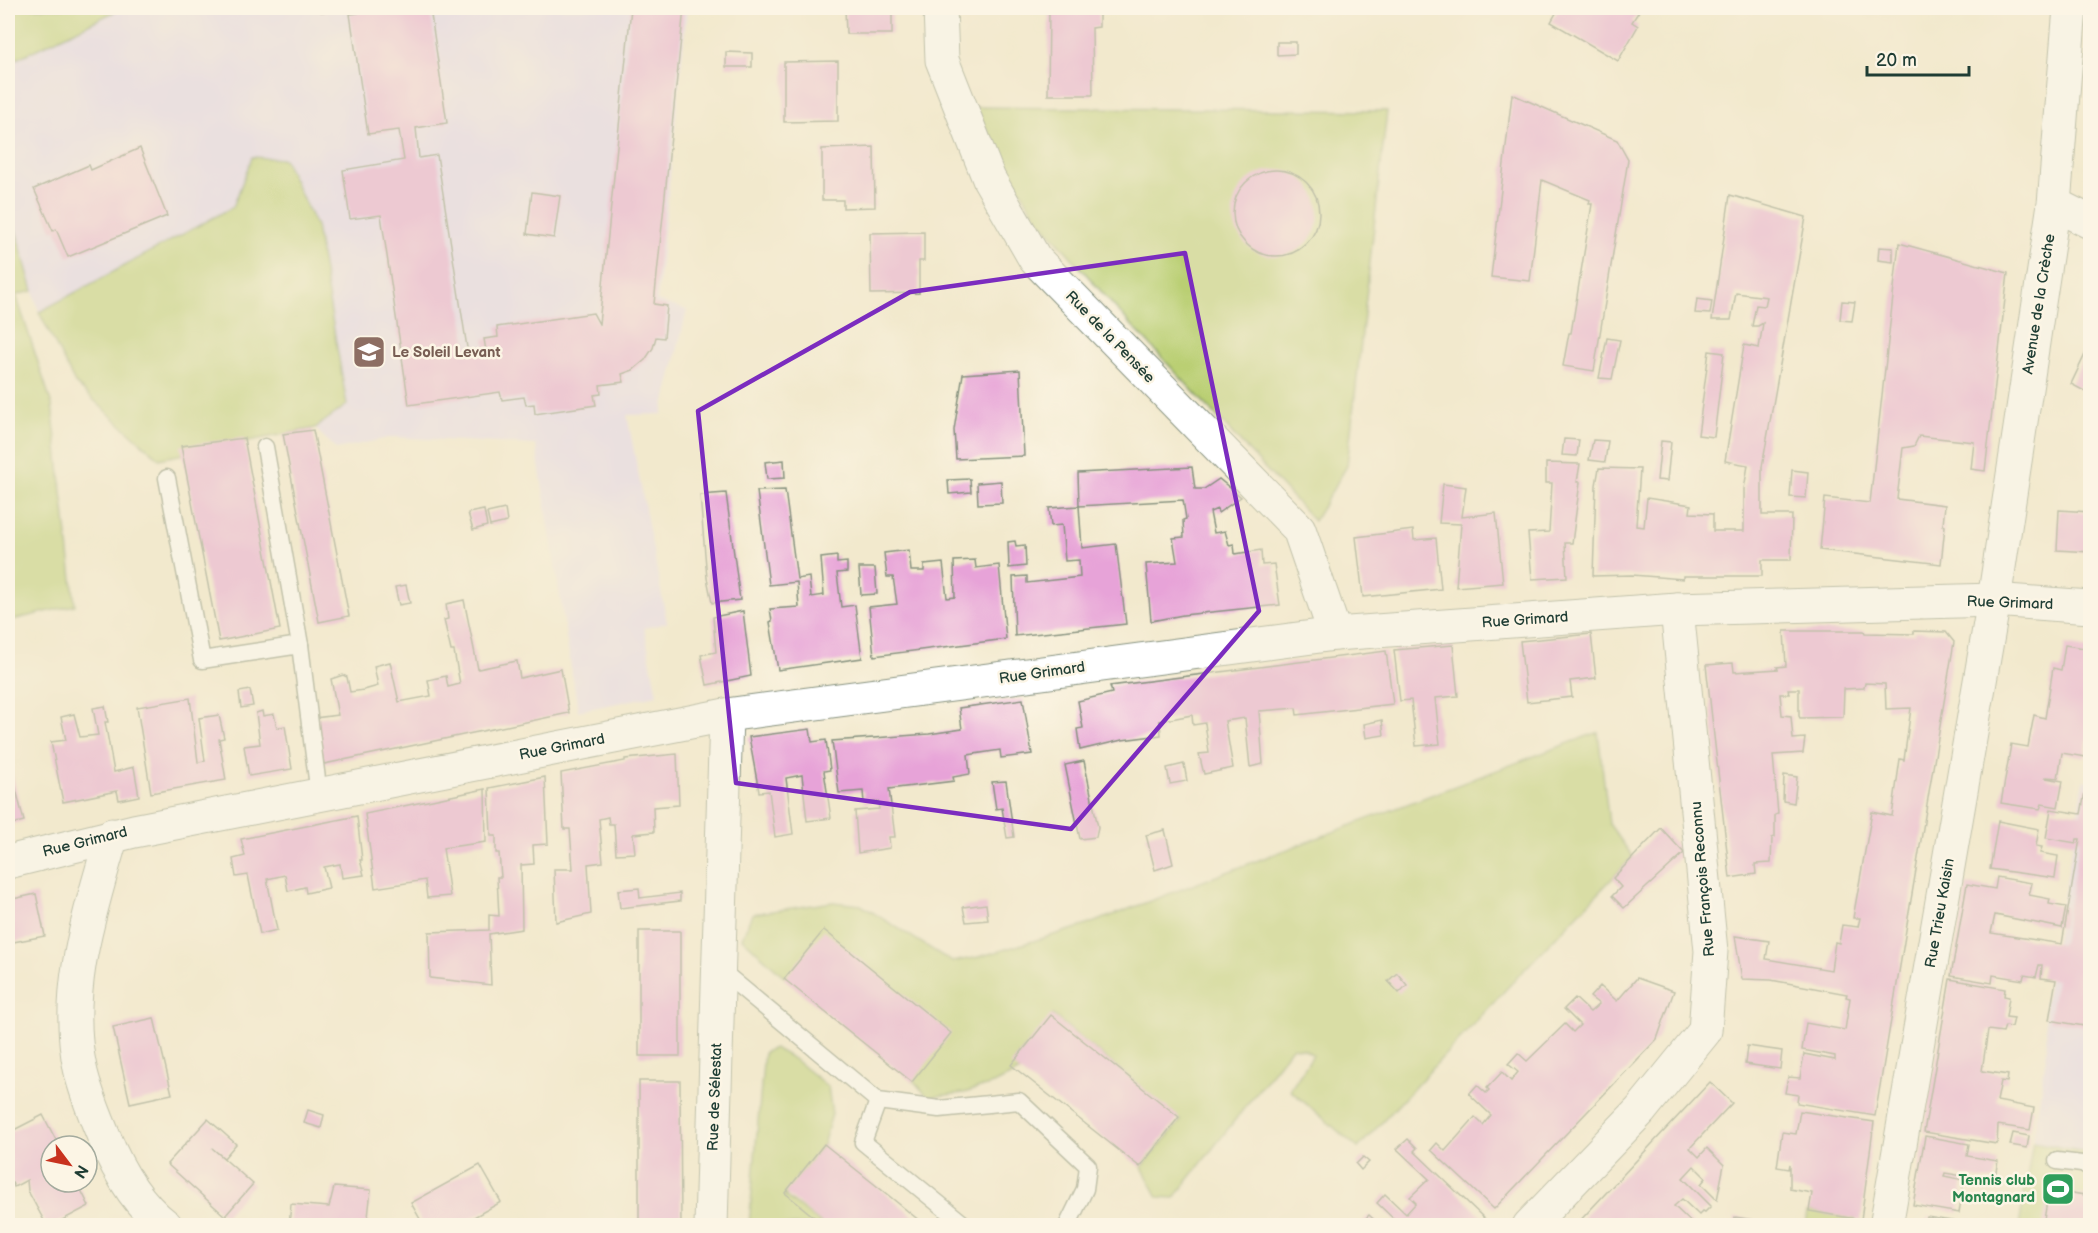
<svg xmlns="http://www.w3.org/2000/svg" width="2098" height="1233" viewBox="0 0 2098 1233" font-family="'Balsamiq Sans',sans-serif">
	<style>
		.built { fill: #e1d4f4 }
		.green { fill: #bacf73; stroke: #6c8654; stroke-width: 1.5 }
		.building { fill: #e7a3d8 }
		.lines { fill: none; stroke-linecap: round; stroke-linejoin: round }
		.service-casing { stroke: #889380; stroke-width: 19 }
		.minor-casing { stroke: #889380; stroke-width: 35 }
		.tertiary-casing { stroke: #889380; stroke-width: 35 }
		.service { stroke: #fff; stroke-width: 16 }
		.minor { stroke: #fff; stroke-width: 33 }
		.tertiary { stroke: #fff; stroke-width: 33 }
		.marked { fill: none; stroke: #7b2cbf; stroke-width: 4.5; stroke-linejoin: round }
		.labels { text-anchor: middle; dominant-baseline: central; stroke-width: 5; stroke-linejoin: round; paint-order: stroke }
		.street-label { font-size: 15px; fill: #1f3d34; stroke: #fcf5e5 }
		.education-label { font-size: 15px; font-weight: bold; fill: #785e54; stroke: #fcf5e5; text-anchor: start }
		.leisure-label { font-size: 15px; font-weight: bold; fill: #27864d; stroke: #fcf5e5; text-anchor: end }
	</style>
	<rect width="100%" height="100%" fill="#fcf5e5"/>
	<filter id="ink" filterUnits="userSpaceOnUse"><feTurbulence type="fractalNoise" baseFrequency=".0167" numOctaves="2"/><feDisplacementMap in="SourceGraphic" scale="12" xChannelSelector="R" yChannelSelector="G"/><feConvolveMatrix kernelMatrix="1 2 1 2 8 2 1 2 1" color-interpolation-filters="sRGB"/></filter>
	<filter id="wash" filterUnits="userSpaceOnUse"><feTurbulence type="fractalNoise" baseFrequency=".008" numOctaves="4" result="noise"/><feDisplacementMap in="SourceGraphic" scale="24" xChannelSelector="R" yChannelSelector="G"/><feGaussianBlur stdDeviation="1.35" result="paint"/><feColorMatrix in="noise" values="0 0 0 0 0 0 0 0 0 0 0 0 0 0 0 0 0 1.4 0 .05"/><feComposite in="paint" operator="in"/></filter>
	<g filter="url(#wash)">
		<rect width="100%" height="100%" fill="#f2e9cd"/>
		<g class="built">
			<polygon points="122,8 687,8 657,301 687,310 662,414 627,415 667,623 644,628 657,695 578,711 536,445 393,437 336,449 315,428 159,459 75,383 39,312 8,203 8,63"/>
			<polygon points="2084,780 2090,781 2090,1153 2033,1142 2047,1050 2045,1003"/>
		</g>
		<g class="green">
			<polygon points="17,8 122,8 8,63 8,12"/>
			<polygon points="974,107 1387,111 1347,466 1314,521 1112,304 1034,214"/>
			<polygon points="252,157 284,159 316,226 347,405 315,428 159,459 75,383 39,312 233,207"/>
			<polygon points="8,203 33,291 16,295 52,405 75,605 8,621"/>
			<polygon points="1598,732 1609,824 1633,857 1523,971 1358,1148 1290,1090 1313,1055 1304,1049 1292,1047 1174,1198 1158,1197 1142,1167 1181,1120 1053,1015 1014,1061 1024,1069 996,1083 964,1093 928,1097 912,1079 788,980 742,938 752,914 833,902 861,905 952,962 979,957 1084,926"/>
			<polygon points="774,1048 794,1059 828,1087 832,1114 823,1145 785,1196 823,1225 749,1226 764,1052"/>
			<polygon points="2033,1142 2090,1153 2090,1225 2019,1226"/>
			<polygon points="1810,1211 1855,1218 1854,1225 1805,1226 1807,1212"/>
		</g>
		<g id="blocks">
			<g class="building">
				<polygon points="320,8 344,8 344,9 321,12"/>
				<polygon points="358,8 430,8 447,123 416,128 419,158 437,155 468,354 486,351 484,339 498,337 497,327 593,313 599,324 631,8 684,8 654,304 667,306 664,338 656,337 653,348 645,360 633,370 622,374 624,382 600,385 601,394 594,395 596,405 535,414 534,404 526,405 524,397 502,400 500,392 409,405 381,215 350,219 343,170 404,160 399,130 368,134 350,14 358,13"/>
				<polygon points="845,8 892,8 892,34 846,34"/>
				<polygon points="1049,8 1099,8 1099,27 1092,28 1093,95 1048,95"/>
				<polygon points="1559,8 1641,8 1632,22 1638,26 1618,61 1551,22"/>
				<polygon points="1277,42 1296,42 1296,54 1277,55"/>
				<polygon points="726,52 752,53 752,67 726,67"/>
				<polygon points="838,61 838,121 784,122 784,62"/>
				<polygon points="1512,94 1617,140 1628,160 1594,371 1563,366 1569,333 1571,333 1592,204 1589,204 1590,200 1542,180 1530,281 1491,277"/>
				<polygon points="874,147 875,207 843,208 843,200 822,200 822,149"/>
				<polygon points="140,148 167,216 68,257 56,229 53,231 34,189 89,165 91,170"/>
				<circle cx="1276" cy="213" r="43"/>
				<polygon points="532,192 560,196 554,238 527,234"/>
				<polygon points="1730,195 1806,217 1762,467 1762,515 1792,515 1791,560 1762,560 1762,576 1683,576 1683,579 1632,575 1593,576 1596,485 1599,468 1640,469 1636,526 1644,527 1647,498 1691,505 1690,513 1713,514 1713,531 1744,531 1744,489 1748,465 1725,461 1744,345 1759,348 1763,323 1758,326 1752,326 1756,305 1765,306 1767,297 1736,293 1731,320 1712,320"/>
				<polygon points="924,232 924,261 919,261 919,293 871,294 870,233"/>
				<polygon points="1899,243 2008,273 1985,471 1971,469 1974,442 1919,436 1914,446 1903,448 1897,499 1945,505 1943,525 1945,526 1941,564 1820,550 1825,498 1870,503"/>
				<polygon points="1879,247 1893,248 1893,262 1878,260"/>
				<polygon points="1697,299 1712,301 1710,314 1695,313"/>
				<polygon points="1842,301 1855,302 1852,321 1840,320"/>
				<polygon points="1607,338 1620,340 1612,379 1599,378"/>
				<polygon points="2090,344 2090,394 2071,384"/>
				<polygon points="1709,351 1724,353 1714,437 1698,435"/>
				<polygon points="1020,370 1024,456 956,459 954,430 963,374"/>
				<polygon points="313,430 349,616 319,622 283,434"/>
				<polygon points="244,438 280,629 219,641 181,446"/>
				<polygon points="1564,439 1579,440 1577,456 1562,455"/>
				<polygon points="1593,440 1608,441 1605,462 1589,460"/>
				<polygon points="1661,441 1671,442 1667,481 1657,480"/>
				<polygon points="784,460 785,478 767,479 765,462"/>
				<polygon points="1546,463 1580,464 1577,482 1580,482 1572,543 1565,543 1567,577 1532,579 1528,533 1549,532 1552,483 1546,483"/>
				<polygon points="1192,467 1195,489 1204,489 1219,479 1241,497 1218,513 1217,509 1210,512 1214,533 1225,531 1229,545 1234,544 1235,554 1261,550 1262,565 1274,564 1280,605 1183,615 1151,621 1146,564 1177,562 1173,538 1184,537 1183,520 1186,519 1183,500 1079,506 1078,473"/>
				<polygon points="1792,470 1808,472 1806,498 1790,497"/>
				<polygon points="970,479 971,492 949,494 948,480"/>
				<polygon points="1001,481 1002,503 978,504 977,483"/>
				<polygon points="1443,484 1466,487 1462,517 1496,513 1503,583 1456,587 1461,524 1439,523"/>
				<polygon points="785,490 797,579 809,577 811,597 824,595 821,558 837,556 837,563 847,562 847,572 837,573 841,607 855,605 862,658 778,670 770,622 772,621 770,609 799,607 797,582 769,585 757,491"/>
				<polygon points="726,493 740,600 712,603 707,578 700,495"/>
				<polygon points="1079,506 1082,548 1116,544 1126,624 1015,636 1013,577 1027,576 1027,583 1080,577 1079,560 1065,561 1062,525 1051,526 1049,508"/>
				<polygon points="505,509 507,522 490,526 487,513"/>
				<polygon points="484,510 487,526 473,530 468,513"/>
				<polygon points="2059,510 2090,512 2090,552 2057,550"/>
				<polygon points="1413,530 1414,540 1436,538 1441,589 1363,597 1356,537"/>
				<polygon points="1015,541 1016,546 1025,545 1026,566 1009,568 1008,542"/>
				<polygon points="909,550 911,571 924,571 924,565 943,563 947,598 955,597 954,561 975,560 976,568 999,565 1006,639 874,656 869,607 897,604 893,577 887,577 884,553"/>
				<polygon points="859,568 875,568 877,594 861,595"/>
				<polygon points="406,585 410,603 399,605 395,587"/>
				<polygon points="464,600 478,669 517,661 520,678 561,669 569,713 324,764 315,718 338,715 331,679 343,675 347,677 350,692 364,690 378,686 374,666 390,662 399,702 431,696 428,680 446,676 448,687 460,684 454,651 451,651 444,620 448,619 446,604"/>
				<polygon points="743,611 751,676 707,685 701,655 716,652 713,617"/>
				<polygon points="1784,631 1864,631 1865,633 1914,634 1914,631 1946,632 1954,642 1875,1116 1797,1103 1798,1095 1785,1093 1788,1077 1800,1078 1804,1054 1835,1060 1835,1056 1802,1050 1806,1023 1845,1030 1850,998 1846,997 1847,994 1771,980 1742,979 1735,936 1769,941 1766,959 1831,970 1835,942 1839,943 1842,925 1858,927 1860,918 1853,918 1872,812 1892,816 1900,759 1904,760 1911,708 1886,709 1885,684 1865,683 1864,688 1844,689 1843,717 1800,718 1799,716 1799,689 1788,689 1789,694 1780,694 1782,715 1791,716 1793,739 1805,738 1803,753 1773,755 1778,814 1775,815 1775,837 1772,838 1771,863 1755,864 1756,874 1730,878 1706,665 1733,663 1734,672 1778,669 1777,667 1786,666"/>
				<polygon points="1591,634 1596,678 1570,681 1572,697 1527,702 1520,641"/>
				<polygon points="1453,645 1458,696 1435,698 1440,744 1416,746 1411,700 1400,701 1394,650"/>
				<polygon points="2065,645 2090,649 2090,723 2085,757 2062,753 2058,778 2047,777 2046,778 2063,781 2058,807 2042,804 2040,809 2001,803 2011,744 2028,747 2034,715 2045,718 2053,668 2061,670"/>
				<polygon points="1386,651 1393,704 1297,715 1296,708 1259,711 1263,764 1250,767 1245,718 1225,721 1233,768 1204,774 1199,754 1209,753 1205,723 1193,725 1192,715 1160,721 1161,735 1122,740 1080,750 1077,729 1083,728 1078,701 1112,693 1110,686"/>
				<polygon points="250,690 253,706 241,708 239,692"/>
				<polygon points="190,698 198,762 205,761 199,718 219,715 224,738 219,739 226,780 151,793 137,707"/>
				<polygon points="1023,699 1032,754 1001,758 1000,750 968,755 970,774 953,777 954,781 889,789 895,837 889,837 890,848 858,853 855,811 879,809 878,802 864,803 863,791 839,793 832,741 929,734 962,729 959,708"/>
				<polygon points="105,706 108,722 105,722 114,772 134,767 139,796 119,800 117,791 63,802 51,742 66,740 61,717 74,714 80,737 98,735 93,708"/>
				<polygon points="262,711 263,716 274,714 277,728 285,726 292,769 249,776 244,746 260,744 256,713"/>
				<polygon points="1382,720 1384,735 1366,738 1364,724"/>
				<polygon points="810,729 812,742 826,740 830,770 824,771 831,818 807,821 802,775 786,778 793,834 775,837 769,791 759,792 749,737"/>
				<polygon points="677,754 679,805 653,807 654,832 633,834 635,853 616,854 614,824 609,824 608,817 599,819 603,862 588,864 591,914 556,922 554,869 573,869 570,829 564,829 561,773 625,761 625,759"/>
				<polygon points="8,758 24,821 8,825"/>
				<polygon points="1084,761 1098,827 1096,837 1080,839 1065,765"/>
				<polygon points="1184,764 1187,781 1170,784 1167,768"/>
				<polygon points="1784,775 1797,777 1794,803 1783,801"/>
				<polygon points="545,777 548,844 533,845 534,864 521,865 522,929 489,934 491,985 430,978 429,932 489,930 489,915 499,916 497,877 501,877 499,853 496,853 496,836 491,836 489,788"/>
				<polygon points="1006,781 1014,837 1007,838 1002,808 996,809 992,782"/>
				<polygon points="2086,787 2090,788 2090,1027 2049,1020 2056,980 2041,978 2042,965 2039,965 2036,977 2024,975 2023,980 1993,975 1992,983 1951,976 1967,884 1995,889 1997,877 2032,883 2029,895 2050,899 2049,904 2066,907 2062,928 1995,915 1991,933 2062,944 2080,839 2077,839 2076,843 2046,838 2051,809 2081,814"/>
				<polygon points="485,789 486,842 443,848 450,896 427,898 425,880 375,888 365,814"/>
				<polygon points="357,816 362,860 360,860 364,875 342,878 340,864 324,867 329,888 306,893 305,887 288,891 285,875 267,879 277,930 260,934 248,875 236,877 233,859 245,856 241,839"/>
				<polygon points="1998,821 2039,829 2036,846 2042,847 2040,853 2058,856 2055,878 1990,869"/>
				<polygon points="1661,828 1684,853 1624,908 1612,896 1621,887 1613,878"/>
				<polygon points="1165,830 1173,864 1155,870 1146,835"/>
				<polygon points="639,888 640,898 680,893 680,901 620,908 618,890"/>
				<polygon points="36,894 45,936 8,943 8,900"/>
				<polygon points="986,904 988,920 966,922 963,907"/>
				<polygon points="824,930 951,1033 912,1082 784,979"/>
				<rect x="639" y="931" width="41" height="125"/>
				<polygon points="1397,973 1407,985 1399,993 1388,981"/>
				<polygon points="1637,978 1674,991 1657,1039 1494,1209 1431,1150 1437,1143 1445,1151 1475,1117 1483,1125 1491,1115 1469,1094 1477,1085 1486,1093 1489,1090 1487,1088 1502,1072 1511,1081 1518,1072 1508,1064 1518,1053 1527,1061 1565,1024 1573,1032 1580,1025 1564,1009 1575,998 1590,1012 1599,1004 1590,997 1600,986 1617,1001"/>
				<polygon points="1950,979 2005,989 2004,996 2009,997 2006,1017 2014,1018 2012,1027 2005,1026 2003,1032 1988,1030 1982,1071 2008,1075 2007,1082 2001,1081 1997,1101 2034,1108 2030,1130 1998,1125 1997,1144 1924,1132"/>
				<polygon points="1051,1015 1179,1117 1140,1167 1011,1065"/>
				<polygon points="154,1018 172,1094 130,1103 113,1027"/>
				<polygon points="1747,1046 1782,1051 1780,1069 1745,1064"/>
				<polygon points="639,1081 680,1081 681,1226 639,1226"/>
				<polygon points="1710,1082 1732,1103 1690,1148 1699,1157 1707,1148 1724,1165 1717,1200 1701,1184 1706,1178 1694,1166 1683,1178 1711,1206 1705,1212 1703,1211 1699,1215 1682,1199 1674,1206 1695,1226 1575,1226"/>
				<polygon points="308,1110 324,1115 321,1128 304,1123"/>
				<polygon points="1800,1111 1874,1122 1861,1220 1809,1211 1812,1193 1790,1189 1790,1164 1789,1169 1777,1167 1782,1132 1796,1134"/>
				<polygon points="43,1115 59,1146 51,1146 51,1182 77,1182 89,1206 51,1226 47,1226 28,1191 27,1180 14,1187 8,1174 8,1133"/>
				<polygon points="208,1119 236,1144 224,1158 212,1148 253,1184 225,1216 167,1164"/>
				<polygon points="2013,1133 2029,1136 2027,1148 2010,1145"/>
				<polygon points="1925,1136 1969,1144 1967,1156 1998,1161 1994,1181 1945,1173 1944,1176 1964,1180 1959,1213 1913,1205"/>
				<polygon points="1408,1139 1417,1148 1414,1151 1485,1219 1479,1226 1396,1226 1398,1223 1377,1203 1385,1194 1406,1214 1416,1203 1410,1197 1429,1179 1397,1149"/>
				<polygon points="824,1144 888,1195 926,1226 825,1226 785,1193"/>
				<polygon points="1363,1157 1369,1162 1361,1170 1356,1164"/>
				<polygon points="480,1165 501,1202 458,1226 424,1226 411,1203"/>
				<polygon points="334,1187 371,1190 367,1226 289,1226 291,1204 329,1207"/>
				<polygon points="2049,1189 2090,1196 2090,1226 2043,1226"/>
				<polygon points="1369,1215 1381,1226 1365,1226 1362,1222"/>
				<polygon points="1735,1217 1779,1224 1779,1226 1734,1226"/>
				<polygon points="1927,1217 1963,1223 1963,1226 1925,1226"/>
			</g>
		</g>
	</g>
	<g filter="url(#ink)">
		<use href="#blocks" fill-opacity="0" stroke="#889380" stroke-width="1.5"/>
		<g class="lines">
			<defs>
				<g id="service">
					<polyline points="265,447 300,645 319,795"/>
					<polyline points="167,478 202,660 300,645"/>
					<polyline points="719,969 878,1101 939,1109 1019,1101 1088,1166 1085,1189 1067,1226"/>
					<polyline points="878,1101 863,1142 966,1226"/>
					<polyline points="2057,1161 2090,1165"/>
				</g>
				<g id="minor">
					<polyline points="940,8 942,60 989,179 1035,259 1299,529 1335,634"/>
					<polyline points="2054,204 2090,222"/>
					<path d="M112,835c-21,75 -49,154 -32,233 5,24 15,47 24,69 14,34 33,67 62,89"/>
					<polyline points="711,1226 726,715"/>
					<polyline points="1529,1226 1640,1111 1705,1031 1711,951 1677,609"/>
				</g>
				<g id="tertiary">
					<polyline points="8,862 134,831 726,715 1335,634 1677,609 1994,600 2090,607"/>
					<polyline points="1886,1226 1994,600 2054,204 2070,8"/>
				</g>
			</defs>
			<use href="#service" class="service-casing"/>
			<use href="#minor" class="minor-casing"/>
			<use href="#tertiary" class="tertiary-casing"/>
			<use href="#service" class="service"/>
			<use href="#minor" class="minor"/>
			<use href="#tertiary" class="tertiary"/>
		</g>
	</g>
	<path d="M0 0H2098V1233H0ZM1185,253l74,358 -188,218 -335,-46 -38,-372 212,-119z" fill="#f2e9cd" fill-opacity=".55" fill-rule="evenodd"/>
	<path class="marked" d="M1185,253l74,358 -188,218 -335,-46 -38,-372 212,-119z"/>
	<defs>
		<symbol id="school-square" viewBox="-11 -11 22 22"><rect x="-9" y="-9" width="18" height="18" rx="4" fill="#8d6e63" stroke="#fcf5e5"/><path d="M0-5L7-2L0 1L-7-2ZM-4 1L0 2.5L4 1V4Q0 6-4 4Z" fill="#fff"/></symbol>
		<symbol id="stadium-square" viewBox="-11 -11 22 22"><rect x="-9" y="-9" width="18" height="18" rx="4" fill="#2e9e5b" stroke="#fcf5e5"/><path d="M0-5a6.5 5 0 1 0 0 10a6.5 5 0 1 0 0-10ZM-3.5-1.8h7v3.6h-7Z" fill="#fff"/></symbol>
	</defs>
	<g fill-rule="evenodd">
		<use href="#school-square" x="350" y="333" width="38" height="38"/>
		<use href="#stadium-square" x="2039" y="1170" width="38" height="38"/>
	</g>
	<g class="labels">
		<g class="street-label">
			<text transform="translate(2039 304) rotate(-81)">Avenue de la Crèche</text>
			<text transform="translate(1110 337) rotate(46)">Rue de la Pensée</text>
			<text transform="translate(2010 603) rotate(2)">Rue Grimard</text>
			<text transform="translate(1525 620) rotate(-4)">Rue Grimard</text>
			<text transform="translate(1042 673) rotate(-8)">Rue Grimard</text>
			<text transform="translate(562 747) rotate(-11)">Rue Grimard</text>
			<text transform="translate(85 842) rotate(-14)">Rue Grimard</text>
			<text transform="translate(1703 879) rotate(-95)">Rue François Reconnu</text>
			<text transform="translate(1940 913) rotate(-80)">Rue Trieu Kaisin</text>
			<text transform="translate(715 1097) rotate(-88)">Rue de Sélestat</text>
		</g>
		<g class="education-label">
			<text x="392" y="352">Le Soleil Levant</text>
		</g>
		<g class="leisure-label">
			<text x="2035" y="1180">Tennis club<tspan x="2035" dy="17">Montagnard</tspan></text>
		</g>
	</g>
	<rect width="2098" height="1233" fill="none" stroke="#fcf5e5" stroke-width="30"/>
	<g transform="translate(69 1164) rotate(122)"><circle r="28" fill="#fcf5e5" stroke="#a4ab9e" stroke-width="1.5"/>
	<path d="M0-4.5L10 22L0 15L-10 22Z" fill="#c8321e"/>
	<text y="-9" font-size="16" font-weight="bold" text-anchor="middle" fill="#1f3d34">N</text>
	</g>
	<path d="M1867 66v9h102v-9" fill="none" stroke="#1f3d34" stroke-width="3"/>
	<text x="1876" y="66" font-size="18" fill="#1f3d34" stroke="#fcf5e5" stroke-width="4.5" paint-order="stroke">20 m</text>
</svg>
